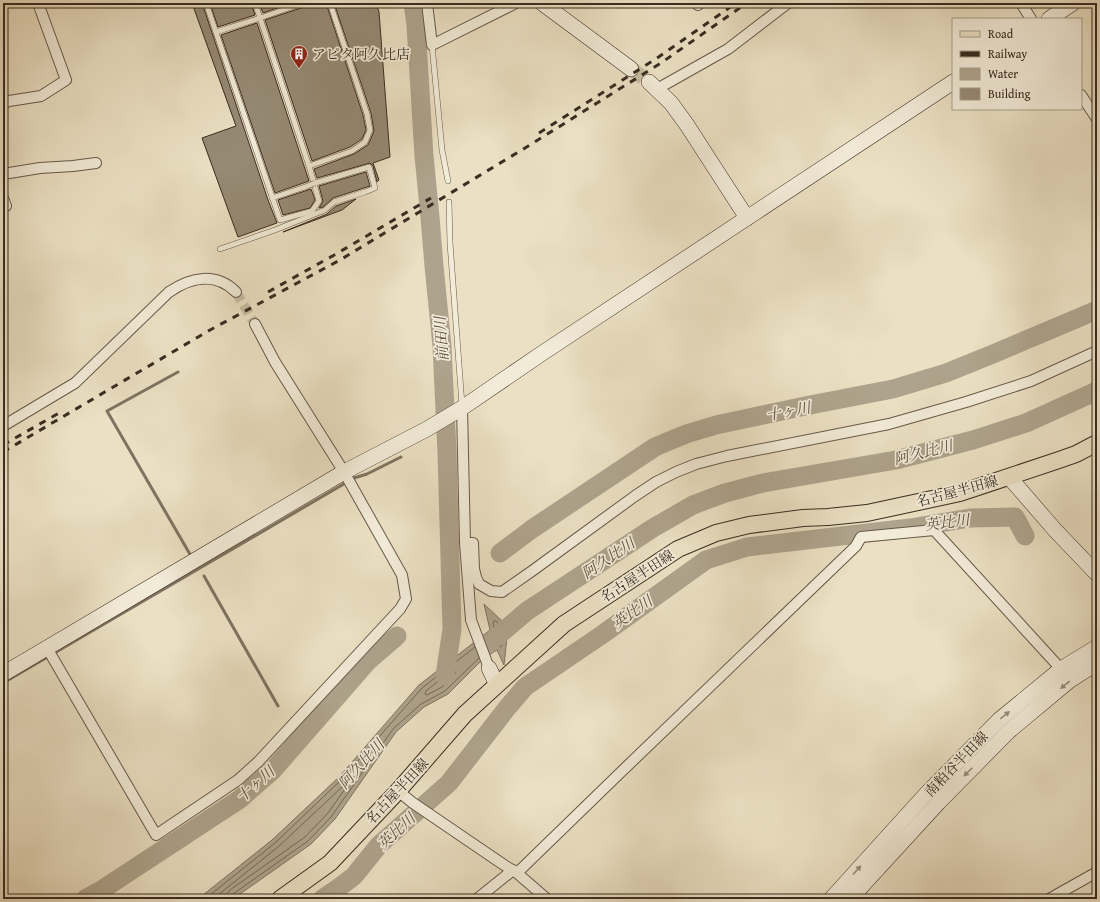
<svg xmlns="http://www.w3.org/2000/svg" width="1100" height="902" viewBox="0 0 1100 902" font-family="'Gentium Book Plus','Noto Serif JP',serif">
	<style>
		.water { fill: #aea38c; stroke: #7f7361 }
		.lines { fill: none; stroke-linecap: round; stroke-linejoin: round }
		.shore { stroke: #746856; stroke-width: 1 }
		.stream { stroke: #7f7361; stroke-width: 3 }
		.river { stroke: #aea38c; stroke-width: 19 }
		.building { fill: #968a75; stroke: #392c20 }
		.street-tunnel { stroke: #c7bca2; stroke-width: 10; stroke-dasharray: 10 5; stroke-linecap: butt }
		.secondary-tunnel { stroke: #c7bca2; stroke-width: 15; stroke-dasharray: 15 8; stroke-linecap: butt }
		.lane-casing { stroke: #665949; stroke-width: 6 }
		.street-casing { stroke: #665949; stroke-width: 12 }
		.secondary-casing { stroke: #392c20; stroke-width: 16 }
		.primary-casing { stroke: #392c20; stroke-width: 18 }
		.lane { stroke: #f2ebd8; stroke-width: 5 }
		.street { stroke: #f2ebd8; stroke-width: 10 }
		.secondary { stroke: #f2ebd8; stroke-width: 15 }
		.primary { stroke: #ebe0c3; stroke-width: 16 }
		.rail { stroke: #392c20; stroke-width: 3; stroke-dasharray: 7 7; stroke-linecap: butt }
		.lane-bridge-casing { stroke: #665949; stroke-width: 6; stroke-linecap: butt }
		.lane-bridge { stroke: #f2ebd8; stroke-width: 5 }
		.oneway { fill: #968c7c }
		.labels { text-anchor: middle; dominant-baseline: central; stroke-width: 3.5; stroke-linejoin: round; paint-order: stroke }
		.poi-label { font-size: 14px; fill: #392c20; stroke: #f2ebd8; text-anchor: start }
		.street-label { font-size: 14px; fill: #392c20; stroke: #f2ebd8 }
		.water-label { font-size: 15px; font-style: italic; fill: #5c5040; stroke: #f2ebd8 }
	</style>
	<rect width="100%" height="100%" fill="#ebe0c3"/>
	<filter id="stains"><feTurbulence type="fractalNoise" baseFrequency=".005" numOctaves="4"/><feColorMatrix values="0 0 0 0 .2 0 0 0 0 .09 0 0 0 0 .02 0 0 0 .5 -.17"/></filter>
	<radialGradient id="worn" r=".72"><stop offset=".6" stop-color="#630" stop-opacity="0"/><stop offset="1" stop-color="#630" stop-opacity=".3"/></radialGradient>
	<polygon class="water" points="484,604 501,620 507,637 504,665 497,650 483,659 448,694 424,707 396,732 335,819 311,844 233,899 198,899 272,840 339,777 419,685 490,630"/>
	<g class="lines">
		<g class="shore">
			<path d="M485,640c8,-7 10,-7 8,-18l1,-1h2l2,2 5,14 -1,8 -1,2 -5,-1 -7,4"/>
			<polygon points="452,671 455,671 455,674 442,687 427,695 425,694 426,691"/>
			<polyline points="205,899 275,843 341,780 422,688 475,647"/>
			<polyline points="213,899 278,847 342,787 344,787 345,789 328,813 305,837 230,890 227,894 227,899"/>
			<polyline points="232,899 233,894 308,841 331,817 393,729 421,704 445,691 479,658"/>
		</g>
		<g class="stream">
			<polyline points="178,372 107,411 191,556"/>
			<polyline points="204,576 278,706"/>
			<polyline points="3,683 354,478 367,474 401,457"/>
		</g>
		<g class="river">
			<polyline points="413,3 416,25 424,156 430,217 434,266 442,346 447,452 452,629 445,676"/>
			<polyline points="500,553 532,529 655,447 686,434 716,425 805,406 893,389 946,373 993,354 1097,310"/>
			<polyline points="486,646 527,611 653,528 693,505 725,493 763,483 896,460 973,440 1026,423 1097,391"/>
			<polyline points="85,899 103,889 240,799 273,770 368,661 397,636"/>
			<polyline points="322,899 341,886 354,876 379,845 449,783 507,708 525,687 603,634 706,560 747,547 910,528 970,518 1015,517 1025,536"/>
		</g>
	</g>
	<g class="building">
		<polygon points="192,3 202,3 268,200 277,223 238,237 202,138 236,126"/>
		<polygon points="210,3 251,3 255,15 218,27"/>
		<polygon points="259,3 291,3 263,13"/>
		<polygon points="307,3 326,3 363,115 366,130 362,139 350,147 312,161 265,20 304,7"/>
		<polygon points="334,3 376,3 379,12 390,157 373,163 379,180 377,182 373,166 370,163 317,178 314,169 354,154 368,145 374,131 371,113"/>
		<polygon points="257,23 309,181 275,193 221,35"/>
		<polygon points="366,172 370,186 333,198 323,207 319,208 323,201 319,186"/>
		<polygon points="311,189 315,200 310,208 283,215 278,200"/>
		<polygon points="356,199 342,210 283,232 327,214 336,206"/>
	</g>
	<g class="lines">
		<polyline class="street-tunnel" points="236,292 255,324"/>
		<polyline class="secondary-tunnel" points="631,69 649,82"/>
		<defs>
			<g id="lane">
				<polyline points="206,3 280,220 312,211 319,201 309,166 352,151 365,142 370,130 367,114 330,3"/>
				<polyline points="303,3 260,18 309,166"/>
				<polyline points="216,32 260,18 255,3"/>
				<polyline points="432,45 442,150 448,181"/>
				<polyline points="272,198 305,187"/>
				<polyline points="449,202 450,243 462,405"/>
				<polyline points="220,249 275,230 325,210 334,202 365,192 375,188 369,167 315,183"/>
			</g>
			<g id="street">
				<polyline points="427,3 432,45 516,3"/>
				<polyline points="697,3 698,5"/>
				<polyline points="1021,3 1031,19"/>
				<polyline points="657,89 728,49 788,3"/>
				<polyline points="1081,95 1097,119"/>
				<polyline points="3,103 9,101 41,96 66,80 38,3"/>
				<polyline points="3,174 40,168 73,166 96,163"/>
				<polyline points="3,198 6,206 3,207"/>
				<polyline points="462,408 465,543 471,620 489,668"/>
				<path d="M3,426l72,-43 94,-91c22,-15 47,-20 67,0"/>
				<polyline points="465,543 473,543 474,569 476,577 479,584 491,591 502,592 532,571 635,496 656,482 676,472 696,464 727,456 889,424 966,402 1031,381 1097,351"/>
				<polyline points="47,648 156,835 238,780 258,762 400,609 406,599 402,575 344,472 275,362 255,324"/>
				<polyline points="398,791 413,803 504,865 517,873 547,899"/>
				<polyline points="517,873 620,773 856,546 861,537 934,530 1061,669"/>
				<polyline points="477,899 513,870"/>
				<polyline points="1049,899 1097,872"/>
			</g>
			<g id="secondary">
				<polyline points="542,3 631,69"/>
				<polyline points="1049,19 1073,3"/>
				<polyline points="649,82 671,103 687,125 747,218"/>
				<polyline points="1009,477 1055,530 1097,574"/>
				<polyline points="489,668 497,685"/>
				<polyline points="3,674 344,472 427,429 462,408 541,354 953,82"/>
				<polyline points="831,899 927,793 999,720 1061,669 1097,647"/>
				<polyline points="850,899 938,803 1009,731 1069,681 1097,663"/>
			</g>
			<polyline id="primary" points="280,899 291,891 330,863 398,791 465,714 564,624 678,549 716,533 749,525 803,518 828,517 867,513 960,493 1059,460 1076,454 1097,443"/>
		</defs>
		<use href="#lane" class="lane-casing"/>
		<use href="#street" class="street-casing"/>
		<use href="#secondary" class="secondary-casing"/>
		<use href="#primary" class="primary-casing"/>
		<use href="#lane" class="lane"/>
		<use href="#street" class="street"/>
		<use href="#secondary" class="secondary"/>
		<use href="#primary" class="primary"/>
		<g class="rail">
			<polyline points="539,133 657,58 736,3"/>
			<polyline points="268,292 336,254 431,198"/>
			<polyline points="3,445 59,413"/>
			<polyline points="3,452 210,330 340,260 525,148 661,63 747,3"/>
		</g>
		<defs>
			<polyline id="lane-bridge" points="305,187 315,183"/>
		</defs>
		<use href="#lane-bridge" class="lane-bridge-casing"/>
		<use href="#lane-bridge" class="lane-bridge"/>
	</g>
	<defs><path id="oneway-solid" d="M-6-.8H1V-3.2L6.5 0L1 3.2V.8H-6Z"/></defs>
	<g class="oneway">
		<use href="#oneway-solid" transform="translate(1065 685) rotate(141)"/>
		<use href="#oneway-solid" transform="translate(1005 715) rotate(-39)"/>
		<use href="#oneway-solid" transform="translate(968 772) rotate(135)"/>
		<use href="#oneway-solid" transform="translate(857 870) rotate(-48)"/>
	</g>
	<defs>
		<symbol id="building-pin" viewBox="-11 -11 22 30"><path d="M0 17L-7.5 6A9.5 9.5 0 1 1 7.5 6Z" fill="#8f2418" stroke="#f2ebd8"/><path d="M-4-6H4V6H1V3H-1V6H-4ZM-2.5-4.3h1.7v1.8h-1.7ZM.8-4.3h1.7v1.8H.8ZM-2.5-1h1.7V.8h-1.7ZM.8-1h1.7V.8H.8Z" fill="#fff"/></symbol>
	</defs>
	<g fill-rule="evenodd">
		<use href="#building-pin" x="289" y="44" width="20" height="27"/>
	</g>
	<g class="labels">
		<g class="poi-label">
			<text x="312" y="54">アピタ阿久比店</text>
		</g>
		<g class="street-label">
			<text transform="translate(957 491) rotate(-15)">名古屋半田線</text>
			<text transform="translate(637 576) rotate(-33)">名古屋半田線</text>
			<text transform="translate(956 764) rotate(-46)">南粕谷半田線</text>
			<text transform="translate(397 791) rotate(-47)">名古屋半田線</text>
		</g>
		<g class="water-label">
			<text transform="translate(441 339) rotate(-94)">前田川</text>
			<text transform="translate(788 411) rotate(-11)">十ヶ川</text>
			<text transform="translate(923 452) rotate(-14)">阿久比川</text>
			<text transform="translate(947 522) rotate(-7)">英比川</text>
			<text transform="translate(608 558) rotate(-34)">阿久比川</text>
			<text transform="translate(632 612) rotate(-35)">英比川</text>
			<text transform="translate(361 764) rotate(-48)">阿久比川</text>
			<text transform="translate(255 784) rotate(-42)">十ヶ川</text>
			<text transform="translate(396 831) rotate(-43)">英比川</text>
		</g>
	</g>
	<rect width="1100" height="902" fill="none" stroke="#ebe0c3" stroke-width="16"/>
	<rect x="4" y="4" width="1092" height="894" fill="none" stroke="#392c20" stroke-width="2"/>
	<rect x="8" y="8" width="1084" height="886" fill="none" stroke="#392c20"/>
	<rect x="952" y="18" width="130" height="92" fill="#f2ebd8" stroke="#a89f8e"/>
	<rect x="960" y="31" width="20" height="6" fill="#ebe0c3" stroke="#a89f8e"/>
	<text x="988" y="38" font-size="12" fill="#392c20">Road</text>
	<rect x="960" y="51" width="20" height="6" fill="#392c20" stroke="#a89f8e"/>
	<text x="988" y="58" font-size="12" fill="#392c20">Railway</text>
	<rect x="960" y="68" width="20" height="12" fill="#aea38c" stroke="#a89f8e"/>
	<text x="988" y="78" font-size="12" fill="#392c20">Water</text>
	<rect x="960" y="88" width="20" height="12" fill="#968a75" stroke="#a89f8e"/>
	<text x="988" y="98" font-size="12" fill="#392c20">Building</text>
	<rect width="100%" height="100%" filter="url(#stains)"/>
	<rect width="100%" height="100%" fill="url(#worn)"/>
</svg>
